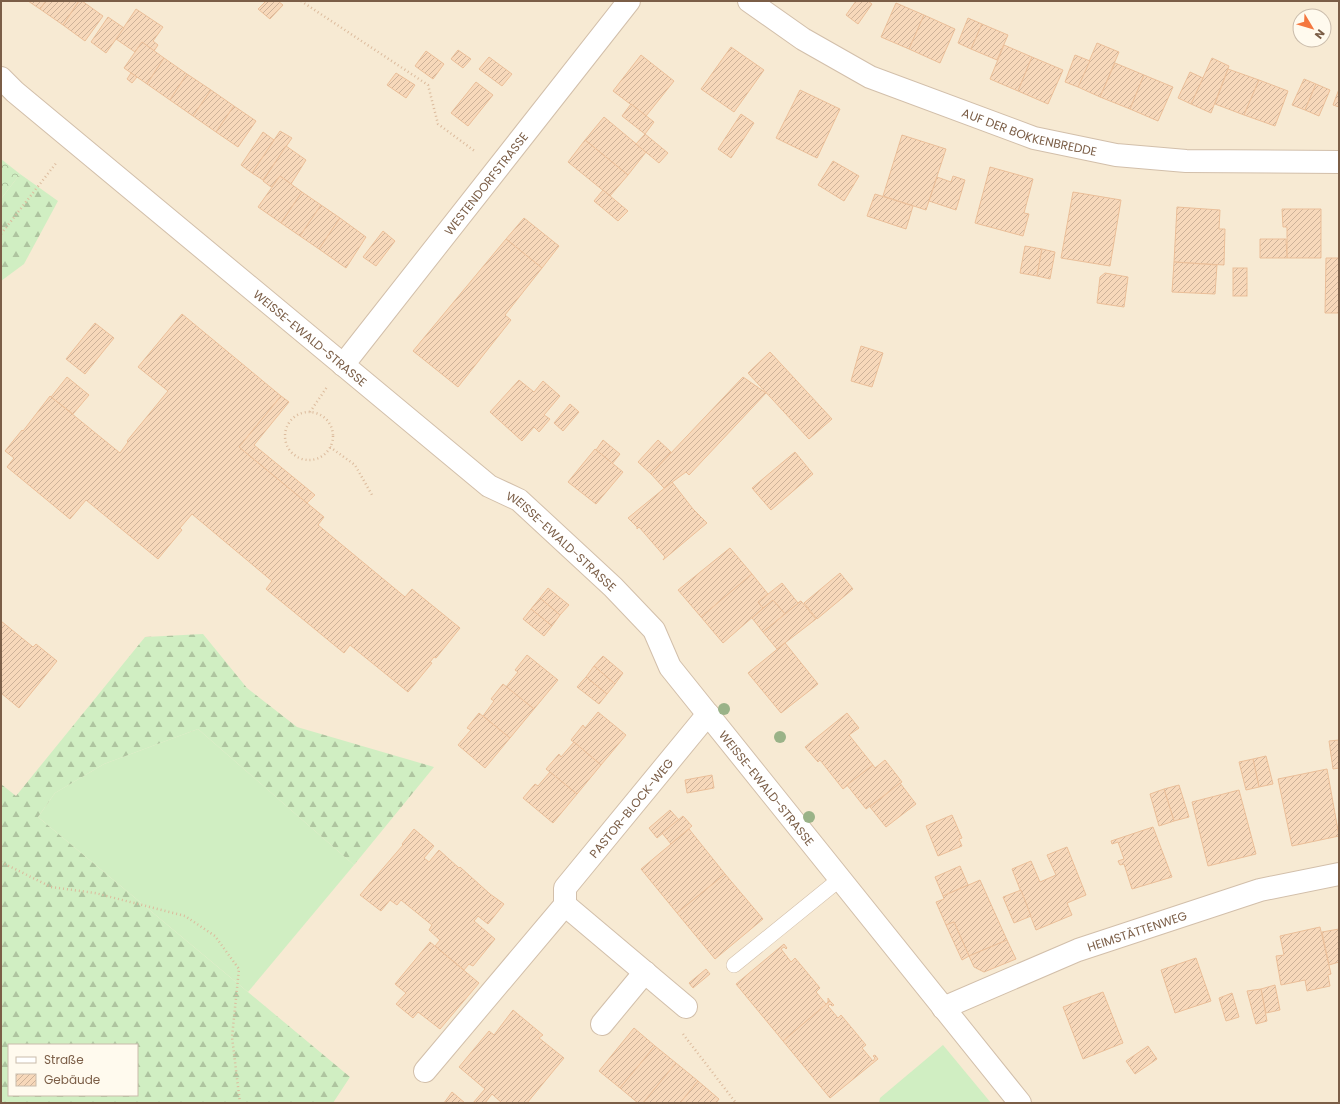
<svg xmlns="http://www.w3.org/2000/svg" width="1340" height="1104" viewBox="0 0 1340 1104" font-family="Poppins,sans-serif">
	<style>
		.residential { fill: #f7ead3; fill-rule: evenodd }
		.grass { fill: #d0eec2 }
		.forest { fill: url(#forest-firs); fill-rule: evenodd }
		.park { fill: url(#park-crowns) }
		.building { fill: url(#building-hatch); stroke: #ebbf99 }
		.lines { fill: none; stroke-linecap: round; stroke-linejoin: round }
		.service-casing { stroke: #d2bfaa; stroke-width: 16 }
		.minor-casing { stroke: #d2bfaa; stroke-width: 24 }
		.path { stroke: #dcbb9d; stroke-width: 2.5; stroke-dasharray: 1 3; stroke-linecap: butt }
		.service { stroke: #fff; stroke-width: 15 }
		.minor { stroke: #fff; stroke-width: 22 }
		.tree { fill: #9ab388 }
		.labels { text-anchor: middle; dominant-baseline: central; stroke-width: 3.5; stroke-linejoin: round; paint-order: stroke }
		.street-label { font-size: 12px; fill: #7b5e47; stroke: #fffaee }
	</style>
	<defs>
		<pattern id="forest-firs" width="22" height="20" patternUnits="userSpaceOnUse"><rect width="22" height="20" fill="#d0eec2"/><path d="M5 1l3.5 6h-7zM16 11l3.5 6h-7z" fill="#aec49f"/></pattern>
		<pattern id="park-crowns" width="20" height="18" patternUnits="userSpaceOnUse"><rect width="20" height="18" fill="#d0eec2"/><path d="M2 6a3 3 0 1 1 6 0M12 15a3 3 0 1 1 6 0" fill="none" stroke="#aec49f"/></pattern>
		<pattern id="building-hatch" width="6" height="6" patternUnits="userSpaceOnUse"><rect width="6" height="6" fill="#f7d8ba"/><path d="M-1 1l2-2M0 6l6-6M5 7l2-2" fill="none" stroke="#cdb299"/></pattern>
	</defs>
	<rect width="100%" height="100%" fill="#fef7e6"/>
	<path class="residential" d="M1,1h1338v1102h-1338zM1300,16h24v24h-24zM9,1045h128v50h-128z"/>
	<g class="grass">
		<polygon points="198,729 354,865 248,992 38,817 55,793 104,764"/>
		<polygon points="943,1045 991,1103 879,1103 880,1098"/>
	</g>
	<g class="forest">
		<polygon points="20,174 58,201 24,264 1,281 1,199"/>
		<path d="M203,634l44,54 50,39 137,40 -80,98 -156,-136 -94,35 -49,29 -17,24 312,260 -17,26h-332v-319l15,12 129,-159zM9,1045h128v50h-128z"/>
	</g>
	<polygon class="park" points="1,159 20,174 1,199"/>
	<g class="building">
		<polygon points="28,1 46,1 40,9"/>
		<polygon points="46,1 79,1 63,25 40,9"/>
		<polygon points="79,1 82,1 103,16 85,41 63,25"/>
		<polygon points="266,1 278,1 283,5 270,19 258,9"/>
		<polygon points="856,1 868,1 872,4 858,24 846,15"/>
		<polygon points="896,3 924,15 909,49 881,37"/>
		<polygon points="136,9 163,27 153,41 158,45 154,51 142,42 135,52 116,39"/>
		<polygon points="924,15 955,29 940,63 909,49"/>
		<polygon points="108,17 124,28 106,53 91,42"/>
		<polygon points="968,18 982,24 971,49 958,43"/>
		<polygon points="982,24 1008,35 997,60 971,49"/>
		<polygon points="142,42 164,58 147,84 124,68"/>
		<polygon points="1097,43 1119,52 1100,97 1078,87"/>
		<polygon points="1004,45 1032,57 1018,91 990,79"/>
		<polygon points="731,47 764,70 734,112 701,89"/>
		<polygon points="458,50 471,59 463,68 451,59"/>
		<polygon points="426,51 444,64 433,79 415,66"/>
		<polygon points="641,55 674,81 646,116 613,91"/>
		<polygon points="1075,55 1090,61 1078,87 1065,82"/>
		<polygon points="489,57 512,74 502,86 479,69"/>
		<polygon points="1032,57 1063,70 1048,104 1018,91"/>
		<polygon points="164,58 187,74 170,100 147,84"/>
		<polygon points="1212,58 1229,66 1211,113 1191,104"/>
		<polygon points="1115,63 1144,75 1130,109 1100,97"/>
		<polygon points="1228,69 1259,80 1244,115 1215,104"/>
		<polygon points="1190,72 1203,78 1191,104 1178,98"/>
		<polygon points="131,73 137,77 132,83 127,79"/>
		<polygon points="396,73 415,85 406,98 387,85"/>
		<polygon points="187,74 211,90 193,116 170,100"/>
		<polygon points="1144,75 1173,87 1158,121 1130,109"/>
		<polygon points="1304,79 1316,84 1305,110 1292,105"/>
		<polygon points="1259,80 1288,91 1275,126 1244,115"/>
		<polygon points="476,82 493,95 468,126 451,113"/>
		<polygon points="1316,84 1330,90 1319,116 1305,110"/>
		<polygon points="1339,89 1339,107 1333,105"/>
		<polygon points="211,90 234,106 216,132 193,116"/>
		<polygon points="800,90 840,109 817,158 776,138"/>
		<polygon points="631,104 654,122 645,134 622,116"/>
		<polygon points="234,106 256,121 238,147 216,132"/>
		<polygon points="741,114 754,123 731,158 718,149"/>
		<polygon points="604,117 646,152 628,175 585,140"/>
		<polygon points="280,131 292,138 263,180 252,173"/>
		<polygon points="263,132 274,140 252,173 241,165"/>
		<polygon points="645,134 668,153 659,163 636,144"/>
		<polygon points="902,135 946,149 926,210 883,196"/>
		<polygon points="585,140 628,175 610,196 568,162"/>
		<polygon points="286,146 306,160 291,184 280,176 271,187 263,181"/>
		<polygon points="833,161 859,176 844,201 818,185"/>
		<polygon points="990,167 1033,179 1024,213 1029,214 1023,236 975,223"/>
		<polygon points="280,176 302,192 281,223 258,207"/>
		<polygon points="953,176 965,180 956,210 929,201 937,177 951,182"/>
		<polygon points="603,190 628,211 618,221 594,201"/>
		<polygon points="302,192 321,205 300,236 281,223"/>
		<polygon points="1073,192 1121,200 1110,266 1061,258"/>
		<polygon points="875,194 913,206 906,229 867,216"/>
		<polygon points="321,205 340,218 319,249 300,236"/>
		<polygon points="1177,207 1220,210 1219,229 1225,229 1224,265 1174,262"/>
		<polygon points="1282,209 1321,209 1321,258 1287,258 1287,227 1283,227"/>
		<polygon points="340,218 366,237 346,268 319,249"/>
		<polygon points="524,218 559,246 542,268 506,239"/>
		<polygon points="383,231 395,241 376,266 363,257"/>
		<polygon points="506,239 542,268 505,315 511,320 458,387 413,351"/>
		<polygon points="1260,239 1286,239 1287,258 1260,258"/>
		<polygon points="1025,246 1042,249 1037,276 1020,273"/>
		<polygon points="1042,249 1055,252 1050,279 1037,276"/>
		<polygon points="1326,258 1339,258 1339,313 1325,313"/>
		<polygon points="1174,262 1217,265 1215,294 1172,292"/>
		<rect x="1233" y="268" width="14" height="28"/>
		<polygon points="1105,273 1128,277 1124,307 1097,303 1100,277"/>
		<polygon points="182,314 281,396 239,447 324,517 318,525 405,597 412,589 460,628 436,658 434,657 430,662 432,663 408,692 350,645 344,653 266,589 272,581 192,514 180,528 182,530 158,559 86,500 70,519 7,467 14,458 5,451 22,430 23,431 50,396 120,453 128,442 127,441 168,391 138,367"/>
		<polygon points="95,323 114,338 85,374 66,359"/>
		<polygon points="861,346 883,353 872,387 851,381"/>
		<polygon points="770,352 832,419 809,439 748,373"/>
		<polygon points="67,377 89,395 73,414 51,397"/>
		<polygon points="743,377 766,393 689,475 686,472 664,488 651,474"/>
		<polygon points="519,380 534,392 543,381 560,396 544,415 550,419 539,432 534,427 522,441 490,412"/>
		<polygon points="281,396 289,402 254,445 315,495 307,503 239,447"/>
		<polygon points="570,404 579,412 563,431 554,423"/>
		<polygon points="603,440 620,454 612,464 596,450"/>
		<polygon points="658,440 671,452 651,474 638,462"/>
		<polygon points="595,449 623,472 596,504 568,482"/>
		<polygon points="795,452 813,474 771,510 752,488"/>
		<polygon points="672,482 693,509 707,523 663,560 665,557 639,527 637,529 637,527 628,518"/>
		<polygon points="730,548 752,574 701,617 678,590"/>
		<polygon points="840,573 853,589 817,619 804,603"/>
		<polygon points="752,574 768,594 758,602 763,608 723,643 701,617"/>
		<polygon points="782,583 798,603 801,601 785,614 773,600 763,608 758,602"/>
		<polygon points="548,588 569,605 560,615 540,598"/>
		<polygon points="540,598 560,615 552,626 531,609"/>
		<polygon points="773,600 785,614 763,632 752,618"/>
		<polygon points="801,601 816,619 777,649 763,632"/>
		<polygon points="531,609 552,626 544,636 523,619"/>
		<polygon points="1,621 33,647 36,644 57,661 19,708 1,693"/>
		<polygon points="785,643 818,684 781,713 748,673"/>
		<polygon points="527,655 558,680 534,709 506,687 518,672 515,670"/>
		<polygon points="603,656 623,673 615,684 594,666"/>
		<polygon points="594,666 615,684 607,694 586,677"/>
		<polygon points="586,677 607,694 599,704 577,687"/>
		<polygon points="503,684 534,709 510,738 483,716 494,701 491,699"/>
		<polygon points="598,712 626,735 601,765 571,740 583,725 585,728"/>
		<polygon points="479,713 510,738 485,768 458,745 471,730 467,728"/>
		<polygon points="847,713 859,728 849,735 873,765 843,789 820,760 818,762 805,747"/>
		<polygon points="1339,740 1339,768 1333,769 1329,741"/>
		<polygon points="574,742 601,765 577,794 546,769 559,754 561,757"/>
		<polygon points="1266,756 1273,784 1259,787 1253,759"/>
		<polygon points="1253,759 1259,787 1246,790 1239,762"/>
		<polygon points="885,760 902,782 866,809 847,785 873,765 875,768"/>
		<polygon points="1327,769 1339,836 1292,846 1278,779"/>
		<polygon points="550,772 577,794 553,823 523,798 535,784 538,786"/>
		<polygon points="712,775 714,788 687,793 685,780"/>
		<polygon points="900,783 916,804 886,827 870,807"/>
		<polygon points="1179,785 1189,817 1174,821 1164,789"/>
		<polygon points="1164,789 1174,821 1159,826 1150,794"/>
		<polygon points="1239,790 1256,854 1208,866 1192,802"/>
		<polygon points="670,810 679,820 657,838 649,828"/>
		<polygon points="952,815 962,838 959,839 962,846 938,856 926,826"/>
		<polygon points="683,816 692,826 671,844 662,833"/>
		<polygon points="1153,827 1172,877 1132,889 1124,864 1120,865 1118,861 1124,859 1118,842 1112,844 1111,841"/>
		<polygon points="414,829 434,846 424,858 429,862 439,850 459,868 460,867 490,894 504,904 488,924 478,916 474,921 495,939 473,966 469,964 464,970 435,946 440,940 429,930 432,925 401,900 397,905 390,900 381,911 360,895 403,845 402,844"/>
		<polygon points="689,829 725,874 677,913 641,869"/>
		<polygon points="1067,847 1086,895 1067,903 1072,915 1036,930 1012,869 1031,861 1040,882 1056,875 1047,855"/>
		<polygon points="960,866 968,885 943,896 935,877"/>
		<polygon points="725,874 763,919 715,959 677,913"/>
		<polygon points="980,880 1007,940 969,956 954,922 946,925 936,902 944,899 943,896"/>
		<polygon points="1021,890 1031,916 1014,923 1003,897"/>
		<polygon points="954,922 969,956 962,960 946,925"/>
		<polygon points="1320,927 1331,974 1328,975 1330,986 1307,991 1305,980 1281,985 1276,956 1284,955 1280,936"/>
		<polygon points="1339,929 1339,962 1329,965 1322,932"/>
		<polygon points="1007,940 1016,959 984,972 974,967 969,956"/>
		<polygon points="430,942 479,983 440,1029 418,1012 413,1018 396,1004 406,993 395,984"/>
		<polygon points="784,944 787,948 786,949 784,947 781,949 791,962 795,958 820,988 816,992 826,1004 828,1002 828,998 830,1001 783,1041 736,984"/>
		<polygon points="1196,958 1211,1001 1175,1013 1161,970"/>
		<polygon points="706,969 710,974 693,988 689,983"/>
		<polygon points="1275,985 1280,1010 1266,1013 1261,989"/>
		<polygon points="1261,989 1267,1021 1256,1024 1247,991"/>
		<polygon points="1103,992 1123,1043 1083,1059 1063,1007"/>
		<polygon points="1232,993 1239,1017 1226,1021 1219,998"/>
		<polygon points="830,1001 834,1005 832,1006 830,1004 828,1006 838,1018 841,1015 866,1045 862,1048 873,1061 875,1058 873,1056 875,1055 878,1059 830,1098 783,1041"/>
		<polygon points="513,1010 543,1035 539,1038 564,1058 527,1103 502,1103 492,1094 485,1103 473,1103 485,1089 459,1067 489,1031 494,1035"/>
		<polygon points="634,1028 655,1046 620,1088 599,1071"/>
		<polygon points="655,1046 676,1063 643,1103 638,1103 620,1088"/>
		<polygon points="1148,1046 1157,1059 1135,1074 1126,1061"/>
		<polygon points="676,1063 698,1081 680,1103 643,1103"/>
		<polygon points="698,1081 719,1099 716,1103 680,1103"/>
		<polygon points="452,1092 465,1103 444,1103"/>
	</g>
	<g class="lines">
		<defs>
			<polyline id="service" points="734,965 840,879"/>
			<g id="minor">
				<path id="s1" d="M749,1l54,38 67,38 164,61 82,17 70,6 153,1"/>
				<path id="s2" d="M1,78l14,14 474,394 30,14 94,87 41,43 16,37 350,436"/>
				<path id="s3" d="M343,365l286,-364"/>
				<polyline points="565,905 686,1007"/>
				<path id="s4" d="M943,1008l135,-58 182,-60 79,-16"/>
				<polyline points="602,1024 645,972"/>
				<path id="s5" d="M425,1071l140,-166v-17l143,-174"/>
			</g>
		</defs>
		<use href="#service" class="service-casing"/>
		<use href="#minor" class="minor-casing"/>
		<g class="path">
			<polyline points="301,1 428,85 438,124 476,152"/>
			<polyline points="1,234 57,162"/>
			<polyline points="310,412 327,387"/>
			<circle cx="309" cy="436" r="24"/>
			<polyline points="330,447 355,465 372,495"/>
			<polyline points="1,862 51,887 95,893 185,916 215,936 239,969 232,1037 240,1103"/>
			<polyline points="683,1034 736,1103"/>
		</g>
		<use href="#service" class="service"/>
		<use href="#minor" class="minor"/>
	</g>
	<g class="tree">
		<circle cx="724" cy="709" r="6"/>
		<circle cx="780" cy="737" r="6"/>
		<circle cx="809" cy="817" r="6"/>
	</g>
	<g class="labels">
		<g class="street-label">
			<text stroke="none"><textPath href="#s1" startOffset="312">AUF DER BOKKENBREDDE</textPath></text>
			<text stroke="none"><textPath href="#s3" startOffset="231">WESTENDORFSTRASSE</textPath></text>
			<text stroke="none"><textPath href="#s2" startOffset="404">WEISSE-EWALD-STRASSE</textPath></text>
			<text stroke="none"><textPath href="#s2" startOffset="728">WEISSE-EWALD-STRASSE</textPath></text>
			<text stroke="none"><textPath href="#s2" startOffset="1052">WEISSE-EWALD-STRASSE</textPath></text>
			<text stroke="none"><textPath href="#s5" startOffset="338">PASTOR-BLOCK-WEG</textPath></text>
			<text stroke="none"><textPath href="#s4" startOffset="209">HEIMSTÄTTENWEG</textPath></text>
		</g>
	</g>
	<rect width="1340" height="1104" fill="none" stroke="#7b5e47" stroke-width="4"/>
	<rect x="8" y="1044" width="130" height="52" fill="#fffaee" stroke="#cabcab"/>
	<rect x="16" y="1057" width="20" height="6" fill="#ffffff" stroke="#cabcab"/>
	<text x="44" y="1064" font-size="12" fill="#7b5e47">Straße</text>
	<rect x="16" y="1074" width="20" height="12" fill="url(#building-hatch)" stroke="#cabcab"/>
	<text x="44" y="1084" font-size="12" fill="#7b5e47">Gebäude</text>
	<g transform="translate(1312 28) rotate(128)"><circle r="19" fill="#fffaee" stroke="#cabcab"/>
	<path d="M0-3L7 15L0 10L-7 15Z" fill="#f4773f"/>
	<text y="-6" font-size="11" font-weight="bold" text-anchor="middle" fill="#7b5e47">N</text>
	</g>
</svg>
